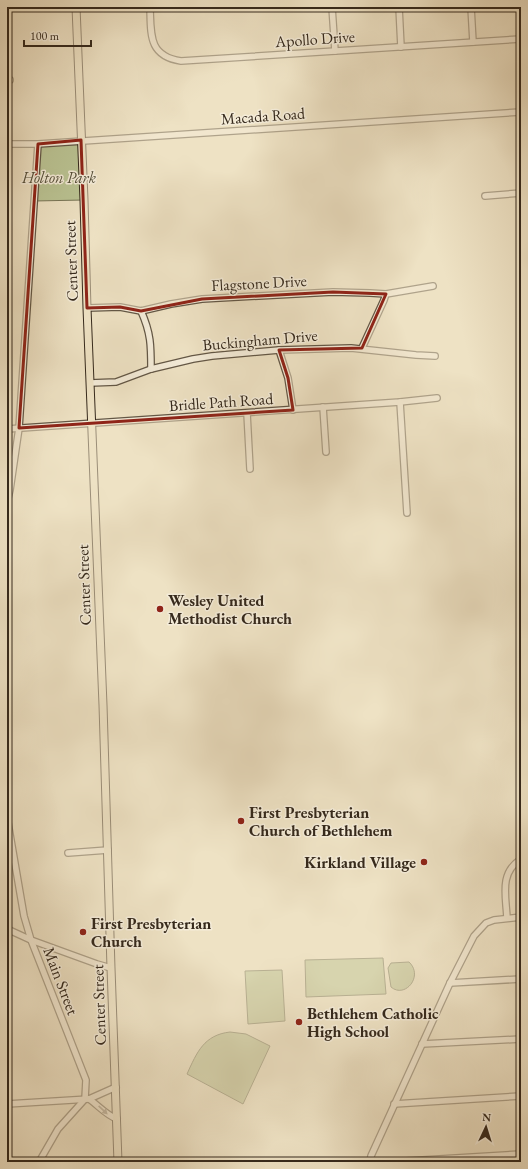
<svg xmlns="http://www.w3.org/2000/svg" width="528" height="1169" viewBox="0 0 528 1169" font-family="'EB Garamond',serif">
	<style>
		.green { fill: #bac393; stroke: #787658 }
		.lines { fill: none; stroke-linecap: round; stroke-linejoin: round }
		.minor-casing { stroke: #635746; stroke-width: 8 }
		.major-casing { stroke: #35291c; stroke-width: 9 }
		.minor { stroke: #f4ecd9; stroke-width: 5.5 }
		.major { stroke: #eee2c4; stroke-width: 7 }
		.oneway { fill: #948a7a }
		.marked { fill: none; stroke: #8f2418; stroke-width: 3; stroke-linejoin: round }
		.poi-dot { fill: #8f2418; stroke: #f4ecd9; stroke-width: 1.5 }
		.labels { text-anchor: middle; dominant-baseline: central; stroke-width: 3; stroke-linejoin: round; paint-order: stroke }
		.street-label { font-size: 16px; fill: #35291c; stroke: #f4ecd9 }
		.park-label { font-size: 16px; font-style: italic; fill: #56503a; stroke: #f4ecd9 }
		.poi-label { font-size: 16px; font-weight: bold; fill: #35291c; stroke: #f4ecd9; text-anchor: start }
	</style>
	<rect width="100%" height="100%" fill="#eee2c4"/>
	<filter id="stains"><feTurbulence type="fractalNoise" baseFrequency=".005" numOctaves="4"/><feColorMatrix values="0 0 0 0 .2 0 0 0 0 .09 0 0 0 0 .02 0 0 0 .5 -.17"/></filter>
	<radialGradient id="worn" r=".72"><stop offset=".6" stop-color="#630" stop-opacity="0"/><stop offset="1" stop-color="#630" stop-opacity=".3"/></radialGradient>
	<g class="green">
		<polygon points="81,140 84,200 34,201 38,144"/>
		<polygon points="383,958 386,994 306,997 305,960"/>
		<path d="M409,962c15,14 -4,37 -18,25l-3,-19 3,-5z"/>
		<polygon points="282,970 285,1021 248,1024 245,971"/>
		<path d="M230,1032l16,2 24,12 -27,58 -56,-30c10,-22 17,-39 43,-42z"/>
	</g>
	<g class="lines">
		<defs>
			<g id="minor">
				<path d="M150,7c1,27 -2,49 31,54l340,-22"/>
				<polyline points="332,7 335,51"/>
				<polyline points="399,7 401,47"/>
				<polyline points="471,7 473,42"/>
				<polyline points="7,80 10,80"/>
				<polyline points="7,144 38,144 521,112"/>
				<polyline points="485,196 521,193"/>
				<polyline points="87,308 120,307 141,311 171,304 202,299 333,292 370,293 386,294 433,286"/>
				<path d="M141,311c10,22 10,35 10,58"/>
				<polyline points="362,348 384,300 386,294"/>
				<polyline points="279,350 288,378 293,410"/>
				<polyline points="90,383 116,382 151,369 193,359 212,356 279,350 351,348 416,355 435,356"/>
				<polyline points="400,402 407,513"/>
				<polyline points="323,407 326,452"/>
				<polyline points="247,413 250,469"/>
				<polyline points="7,429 400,402 437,398"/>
				<polyline points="7,502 10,490 19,428 38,144"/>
				<polyline points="7,817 24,916 31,940 86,1080 85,1099 58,1129 39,1162"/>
				<polyline points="68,853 108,850"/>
				<path d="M507,918c-1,-22 -8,-45 14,-59"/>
				<polyline points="7,929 31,940 97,964 111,968"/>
				<polyline points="450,983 521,979"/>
				<polyline points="422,1044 521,1039"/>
				<path d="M89,1099c10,7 17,16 28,20"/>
				<polyline points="7,1104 89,1099 116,1087"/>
				<polyline points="394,1104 521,1096"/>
				<polyline points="370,1162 371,1156 450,983 474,936 486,923 494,920 521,917"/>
				<polyline points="389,1162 521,1154"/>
			</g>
			<polyline id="major" points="76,7 84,200 87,308 103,705 111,968 118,1162"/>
		</defs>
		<use href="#minor" class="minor-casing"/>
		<use href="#major" class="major-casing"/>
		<use href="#minor" class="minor"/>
		<use href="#major" class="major"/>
	</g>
	<defs><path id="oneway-solid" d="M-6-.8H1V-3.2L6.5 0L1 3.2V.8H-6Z"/></defs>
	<use class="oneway" href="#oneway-solid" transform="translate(103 1110) rotate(43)"/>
	<path d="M0 0H528V1169H0ZM81,140l6,168 33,-1 21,4 61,-12 131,-7 53,2 -24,54 -83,2 9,28 5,32 -274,18 19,-284z" fill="#eee2c4" fill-opacity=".55" fill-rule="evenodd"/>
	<path class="marked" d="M81,140l6,168 33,-1 21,4 61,-12 131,-7 53,2 -24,54 -83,2 9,28 5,32 -274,18 19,-284z"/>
	<g class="poi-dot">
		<circle cx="160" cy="609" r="4"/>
		<circle cx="241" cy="821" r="4"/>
		<circle cx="424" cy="862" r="4"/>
		<circle cx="83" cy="932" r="4"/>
		<circle cx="299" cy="1022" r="4"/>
	</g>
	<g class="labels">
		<g class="street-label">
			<text transform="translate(315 39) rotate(-4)">Apollo Drive</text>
			<text transform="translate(263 116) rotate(-4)">Macada Road</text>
			<text transform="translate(71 261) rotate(-92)">Center Street</text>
			<text transform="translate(259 283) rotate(-3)">Flagstone Drive</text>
			<text transform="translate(260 340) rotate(-5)">Buckingham Drive</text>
			<text transform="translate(221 402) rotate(-4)">Bridle Path Road</text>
			<text transform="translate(84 585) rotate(-92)">Center Street</text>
			<text transform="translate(61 981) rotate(69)">Main Street</text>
			<text transform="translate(99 1005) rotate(-92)">Center Street</text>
		</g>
		<g class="park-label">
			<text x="59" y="177">Holton Park</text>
		</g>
		<g class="poi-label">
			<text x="168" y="600">Wesley United<tspan x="168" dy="18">Methodist Church</tspan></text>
			<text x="249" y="812">First Presbyterian<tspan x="249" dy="18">Church of Bethlehem</tspan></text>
			<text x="416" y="862" text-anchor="end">Kirkland Village</text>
			<text x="91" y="923">First Presbyterian<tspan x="91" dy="18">Church</tspan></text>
			<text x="307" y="1013">Bethlehem Catholic<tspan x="307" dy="18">High School</tspan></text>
		</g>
	</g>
	<rect width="528" height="1169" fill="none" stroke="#eee2c4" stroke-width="24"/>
	<rect x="8" y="8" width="512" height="1153" fill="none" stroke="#35291c" stroke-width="2"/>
	<rect x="12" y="12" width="504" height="1145" fill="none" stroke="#35291c"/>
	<g transform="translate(486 1127) rotate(4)" stroke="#f4ecd9" stroke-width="3" paint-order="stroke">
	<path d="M0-3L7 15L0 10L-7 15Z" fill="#35291c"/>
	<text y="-6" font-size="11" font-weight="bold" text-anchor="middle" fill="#35291c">N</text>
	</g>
	<path d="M24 40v6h67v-6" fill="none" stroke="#35291c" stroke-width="2"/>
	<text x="30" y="40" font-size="12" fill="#35291c" stroke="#f4ecd9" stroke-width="3" paint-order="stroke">100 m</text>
	<rect width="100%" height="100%" filter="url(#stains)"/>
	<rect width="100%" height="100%" fill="url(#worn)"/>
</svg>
